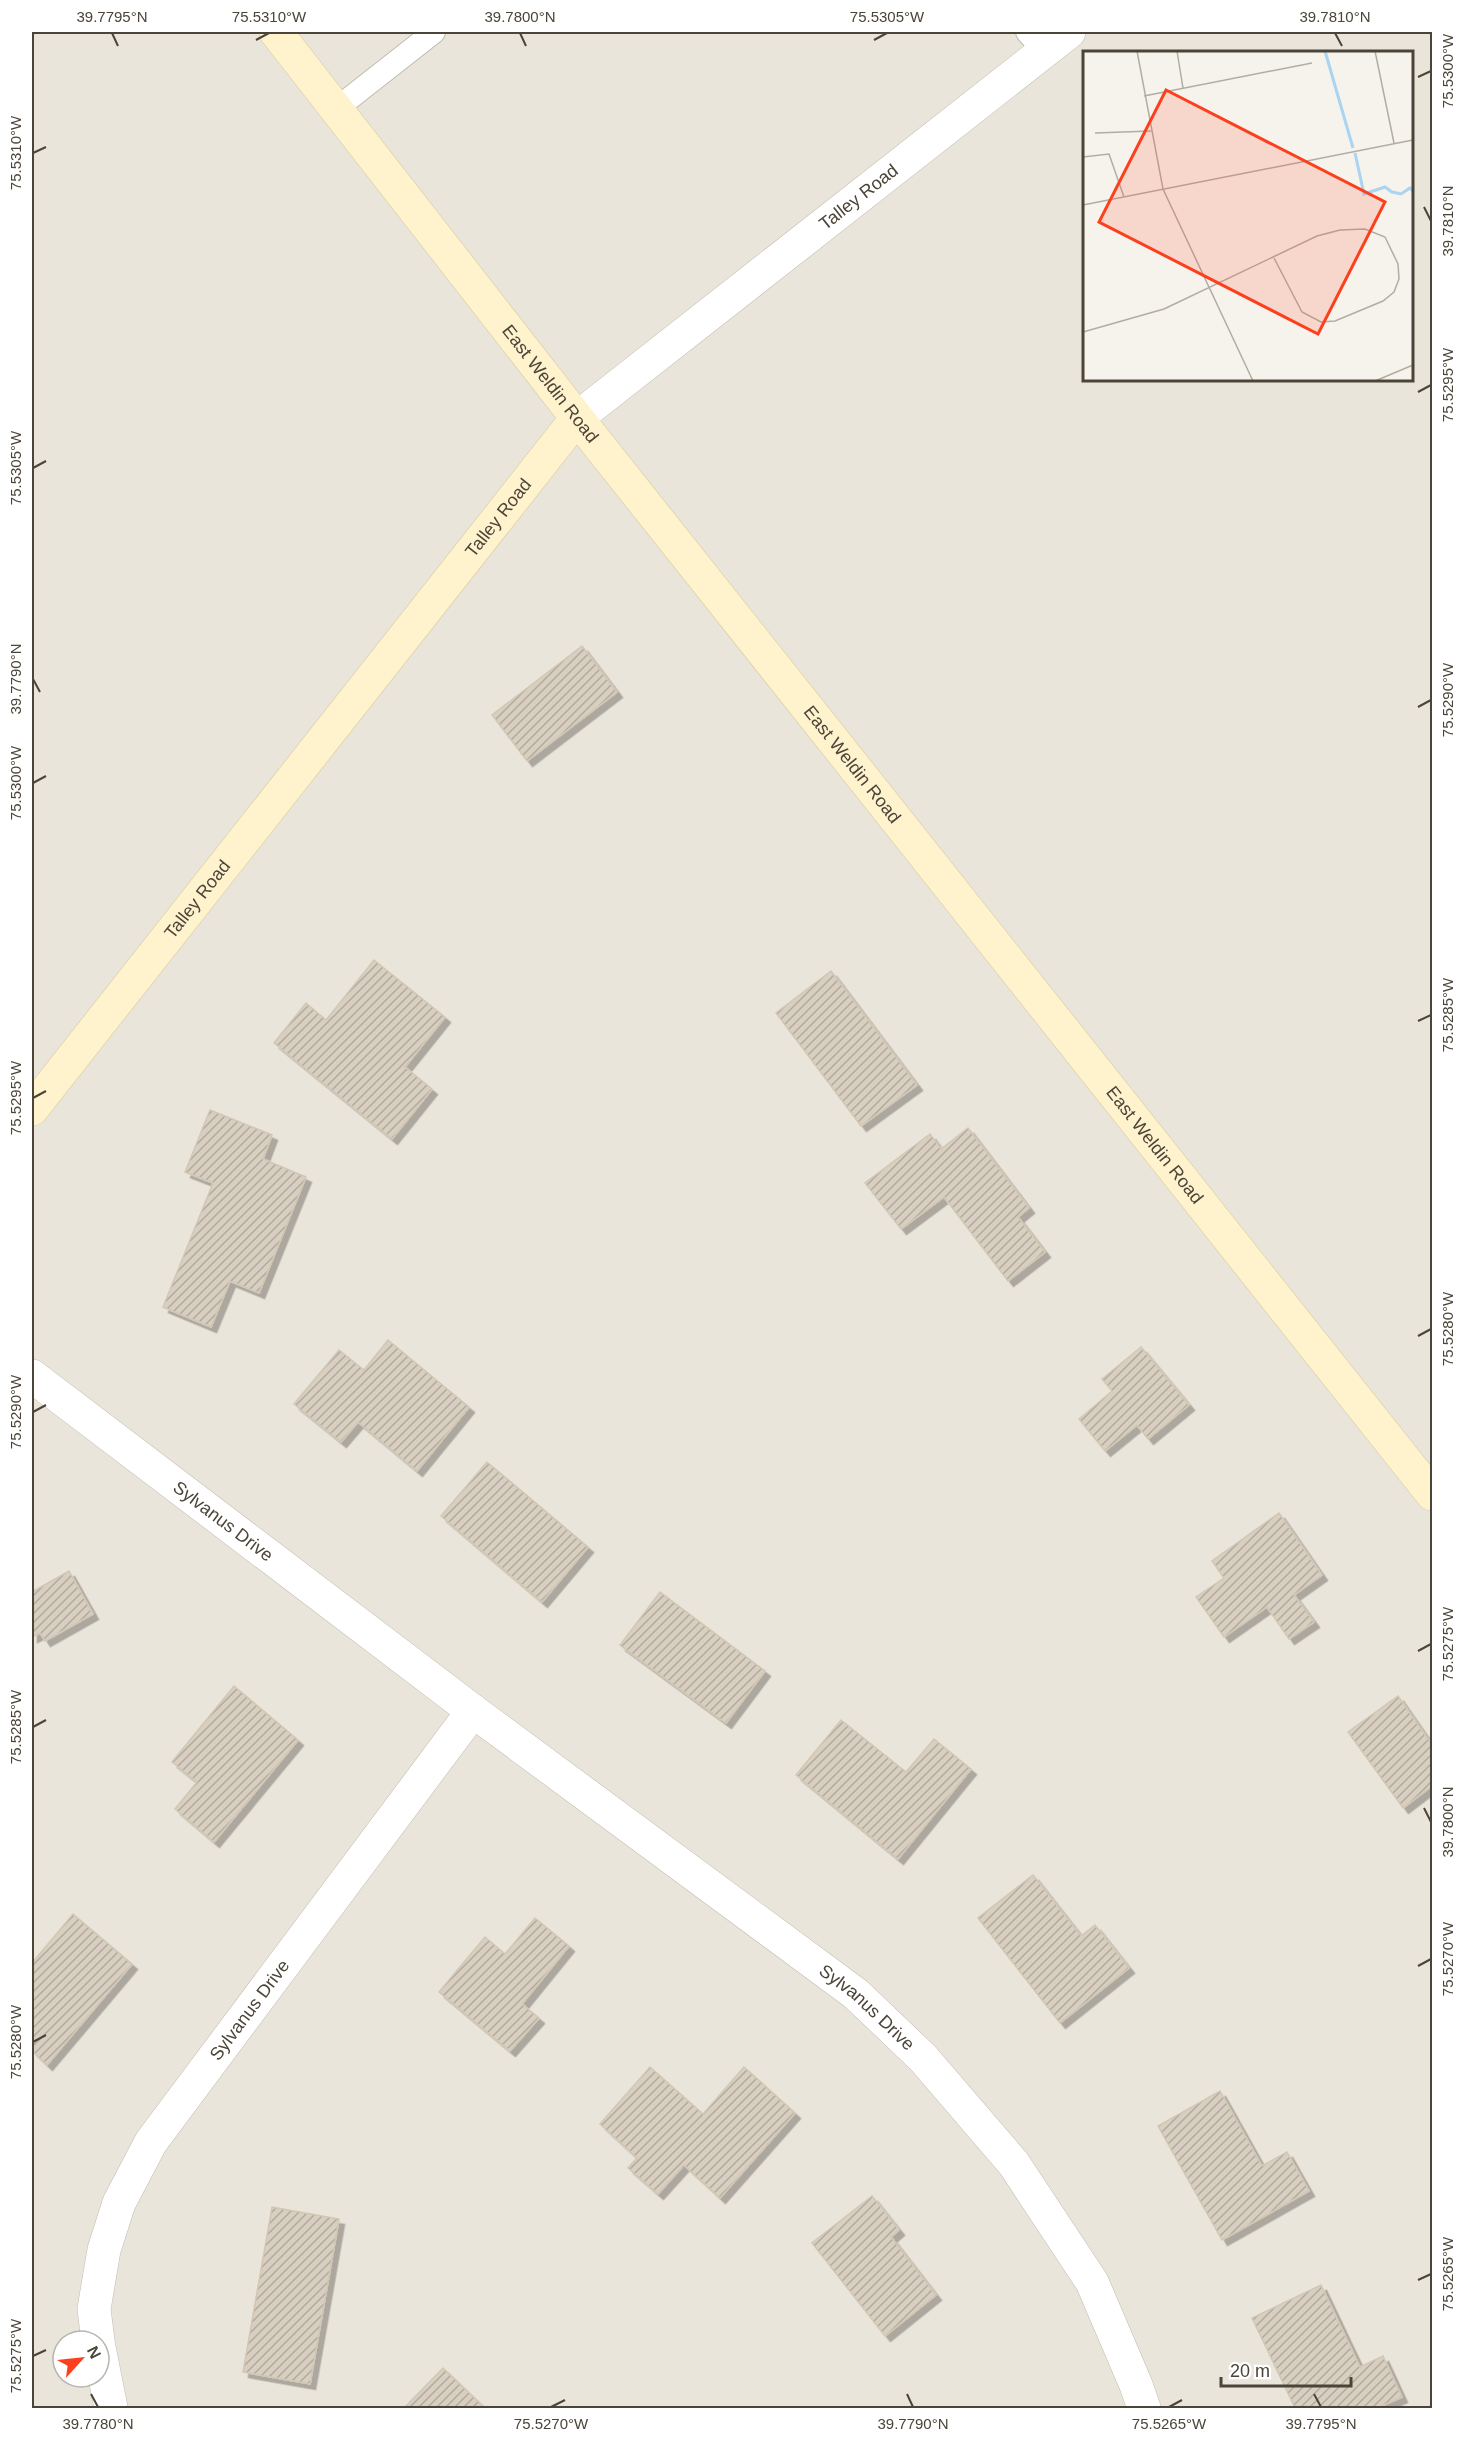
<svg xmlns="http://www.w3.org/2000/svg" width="1464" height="2440" viewBox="0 0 1464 2440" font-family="Helvetica,sans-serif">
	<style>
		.residential { fill: #eae5da; fill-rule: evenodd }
		.building { fill: url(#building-hatch); stroke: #d3c7b4; stroke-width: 1.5; filter: url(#shadow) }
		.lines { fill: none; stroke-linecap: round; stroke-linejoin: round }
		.lane-casing { stroke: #c2bbae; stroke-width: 24 }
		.street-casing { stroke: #c2bbae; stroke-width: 34 }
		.secondary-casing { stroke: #d6c79b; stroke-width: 34 }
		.lane { stroke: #fff; stroke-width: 22 }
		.street { stroke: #fff; stroke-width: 33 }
		.secondary { stroke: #fff3cd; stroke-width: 33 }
		.ticks { fill: none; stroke: #4b4439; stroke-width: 2 }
		.labels { text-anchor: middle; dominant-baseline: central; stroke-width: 4.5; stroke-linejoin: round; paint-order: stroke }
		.street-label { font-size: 18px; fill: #4b4439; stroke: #fff }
		.inset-river { fill: none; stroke: #a9d4f2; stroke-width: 3 }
		.inset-road { fill: none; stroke: #b2ada4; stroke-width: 1.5 }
		.view { fill: #fc3f1d; fill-opacity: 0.15; stroke: #fc3f1d; stroke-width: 3 }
		.inset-edge { fill: none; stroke: #4b4439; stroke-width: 3 }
		.neatline { fill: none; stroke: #4b4439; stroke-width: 2 }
		.ticks-label { font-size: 15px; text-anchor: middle; fill: #4b4439 }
	</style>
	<defs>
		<pattern id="building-hatch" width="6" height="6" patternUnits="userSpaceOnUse" patternTransform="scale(1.5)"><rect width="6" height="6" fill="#d8cfc1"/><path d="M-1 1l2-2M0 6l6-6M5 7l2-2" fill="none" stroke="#b1aa9e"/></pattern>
		<filter id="shadow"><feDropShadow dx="5.5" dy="5.5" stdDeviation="0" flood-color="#0004"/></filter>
	</defs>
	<rect width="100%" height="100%" fill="#f6f3ec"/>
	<path class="residential" d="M32,32h1400v2376h-1400zM1084,52h328v328h-328zM63,2341h36v36h-36z"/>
	<g class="building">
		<polygon points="582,646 617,692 527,761 492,715"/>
		<polygon points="374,960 445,1017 405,1067 432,1089 392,1139 274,1043 306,1003 326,1020"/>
		<polygon points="831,971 917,1085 861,1126 776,1013"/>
		<polygon points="210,1110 272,1135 263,1159 306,1177 259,1293 230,1281 211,1327 163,1307 213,1183 185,1172"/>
		<polygon points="968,1128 1029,1208 1018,1217 1045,1252 1008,1281 944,1197 901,1229 865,1183 930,1134 941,1149"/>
		<polygon points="388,1340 469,1407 417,1471 358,1422 341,1442 294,1404 339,1350 364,1370"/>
		<polygon points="1141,1347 1189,1405 1148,1439 1137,1425 1105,1451 1079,1419 1112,1391 1102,1379"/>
		<polygon points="487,1462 588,1547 542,1602 441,1516"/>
		<polygon points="1279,1513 1322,1575 1294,1595 1314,1622 1289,1639 1267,1607 1224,1637 1196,1597 1224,1578 1212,1561"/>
		<polygon points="69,1571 93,1614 45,1641 40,1633 32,1637 32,1592"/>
		<polygon points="660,1592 765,1671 726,1723 620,1645"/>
		<polygon points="234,1686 298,1740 214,1842 175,1809 197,1782 172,1762"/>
		<polygon points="1398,1696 1432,1745 1432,1786 1403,1808 1348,1732"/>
		<polygon points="841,1720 906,1772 934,1739 971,1769 898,1859 796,1775"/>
		<polygon points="1033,1875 1081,1936 1095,1925 1129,1968 1060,2023 978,1918"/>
		<polygon points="73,1914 132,1964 47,2065 32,2051 32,1963"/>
		<polygon points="535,1918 569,1946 522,2004 539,2018 510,2051 439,1992 485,1937 505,1954"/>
		<polygon points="650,2067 703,2114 744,2067 795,2113 720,2198 684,2165 658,2194 628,2168 637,2158 600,2124"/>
		<polygon points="1220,2091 1262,2166 1287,2152 1309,2191 1222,2240 1158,2126"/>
		<polygon points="872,2196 899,2230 891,2237 936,2295 885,2336 812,2243"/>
		<polygon points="272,2207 339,2219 310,2384 243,2372"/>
		<polygon points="1321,2285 1360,2367 1383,2356 1402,2397 1377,2408 1295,2408 1252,2318"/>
		<polygon points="443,2368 485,2408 404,2408"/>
	</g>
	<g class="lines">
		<defs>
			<g id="lane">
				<polyline points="1027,32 1044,51"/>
				<polyline points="336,109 434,32"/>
			</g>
			<g id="street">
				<path id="s1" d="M577,418l492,-386"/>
				<path id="s2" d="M32,1376l441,335 383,283 67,64 91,106 78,118 44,103 8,23"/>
				<path id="s3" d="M98,2341l-4,-32 10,-59 15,-47 32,-61 322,-431"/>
				<polyline points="99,2347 111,2408"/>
			</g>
			<g id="secondary">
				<path id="s4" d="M276,32l301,386 855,1076"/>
				<path id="s5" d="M32,1109l545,-691"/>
			</g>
		</defs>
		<use href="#lane" class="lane-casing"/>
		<use href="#street" class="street-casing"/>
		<use href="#secondary" class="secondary-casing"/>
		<use href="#lane" class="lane"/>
		<use href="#street" class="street"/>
		<use href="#secondary" class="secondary"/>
	</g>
	<path class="ticks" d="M112,33l6,13M520,33l6,13M1335,33l7,13M256,40l13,-7M874,40l13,-7M1418,77l13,-6M33,153l13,-6M1424,207l7,14M1418,392l13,-7M33,468l13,-7M33,679l7,13M1418,707l13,-7M33,783l13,-7M1418,1021l13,-6M33,1098l13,-7M1418,1336l13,-7M33,1412l13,-7M1418,1651l13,-7M33,1727l13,-7M1424,1808l7,14M1418,1966l13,-7M33,2042l13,-7M1418,2280l13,-6M33,2356l13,-6M91,2394l7,13M907,2394l6,13M1314,2394l7,13M551,2407l14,-7M1169,2407l13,-7"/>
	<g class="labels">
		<g class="street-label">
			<text stroke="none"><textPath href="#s1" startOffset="358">Talley Road</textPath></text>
			<text stroke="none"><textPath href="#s4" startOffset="446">East Weldin Road</textPath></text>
			<text stroke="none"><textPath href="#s5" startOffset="753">Talley Road</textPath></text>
			<text stroke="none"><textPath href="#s4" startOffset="932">East Weldin Road</textPath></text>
			<text stroke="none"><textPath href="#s5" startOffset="267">Talley Road</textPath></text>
			<text stroke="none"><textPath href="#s4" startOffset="1418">East Weldin Road</textPath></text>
			<text stroke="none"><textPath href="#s2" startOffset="240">Sylvanus Drive</textPath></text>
			<text stroke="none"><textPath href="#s2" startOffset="1047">Sylvanus Drive</textPath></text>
			<text stroke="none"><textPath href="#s3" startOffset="375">Sylvanus Drive</textPath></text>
		</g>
	</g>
	<g transform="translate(1083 51)">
		<rect width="330" height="330" fill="#f6f3ec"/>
		<path class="inset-river" d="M242,0l28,97M272,102l9,41 21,-7 7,5 9,2 9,-6 3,3"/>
		<path class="inset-road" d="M54,0l26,138 90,192M94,0l6,37M292,0l19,92M61,45l168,-33M12,82l56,-2M0,106l26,-3 15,43M0,154l330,-65M0,281l81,-23 153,-73 23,-6 25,-1 20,8 13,27 1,15 -5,13 -11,9 -48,20 -14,1 -19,-10 -28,-54M292,330l38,-16"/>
		<path class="view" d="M83,39l219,112 -67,132 -219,-112z"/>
		<rect width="330" height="330" class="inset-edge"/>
	</g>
	<rect width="1464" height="2440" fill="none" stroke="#ffffff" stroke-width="66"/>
	<g transform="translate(81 2359) rotate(63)"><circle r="28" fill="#ffffff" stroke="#b7b4b0" stroke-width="1.5"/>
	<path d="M0-4.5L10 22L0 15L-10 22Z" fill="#fc3f1d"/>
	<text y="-9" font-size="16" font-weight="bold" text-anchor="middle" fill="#4b4439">N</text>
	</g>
	<path d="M1221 2377v9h130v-9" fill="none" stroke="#4b4439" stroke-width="3"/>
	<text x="1230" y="2377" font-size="18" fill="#4b4439" stroke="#ffffff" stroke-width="4.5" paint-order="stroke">20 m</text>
	<rect x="33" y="33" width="1398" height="2374" class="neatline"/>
	<g class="ticks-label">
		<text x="112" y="22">39.7795°N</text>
		<text x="269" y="22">75.5310°W</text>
		<text x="520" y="22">39.7800°N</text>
		<text x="887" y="22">75.5305°W</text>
		<text x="1335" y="22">39.7810°N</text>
		<text transform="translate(1448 71) rotate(-90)" y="5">75.5300°W</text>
		<text transform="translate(16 153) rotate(-90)" y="5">75.5310°W</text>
		<text transform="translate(1448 221) rotate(-90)" y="5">39.7810°N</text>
		<text transform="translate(1448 385) rotate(-90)" y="5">75.5295°W</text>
		<text transform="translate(16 468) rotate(-90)" y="5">75.5305°W</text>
		<text transform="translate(16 679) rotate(-90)" y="5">39.7790°N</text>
		<text transform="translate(1448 700) rotate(-90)" y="5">75.5290°W</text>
		<text transform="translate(16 783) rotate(-90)" y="5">75.5300°W</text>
		<text transform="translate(1448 1015) rotate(-90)" y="5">75.5285°W</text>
		<text transform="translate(16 1098) rotate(-90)" y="5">75.5295°W</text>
		<text transform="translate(1448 1329) rotate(-90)" y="5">75.5280°W</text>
		<text transform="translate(16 1412) rotate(-90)" y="5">75.5290°W</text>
		<text transform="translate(1448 1644) rotate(-90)" y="5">75.5275°W</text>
		<text transform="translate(16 1727) rotate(-90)" y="5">75.5285°W</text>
		<text transform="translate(1448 1822) rotate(-90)" y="5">39.7800°N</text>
		<text transform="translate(1448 1959) rotate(-90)" y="5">75.5270°W</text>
		<text transform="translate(16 2042) rotate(-90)" y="5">75.5280°W</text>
		<text transform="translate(1448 2274) rotate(-90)" y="5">75.5265°W</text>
		<text transform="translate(16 2356) rotate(-90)" y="5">75.5275°W</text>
		<text x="98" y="2429">39.7780°N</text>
		<text x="551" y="2429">75.5270°W</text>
		<text x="913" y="2429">39.7790°N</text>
		<text x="1169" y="2429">75.5265°W</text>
		<text x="1321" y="2429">39.7795°N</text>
	</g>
</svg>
